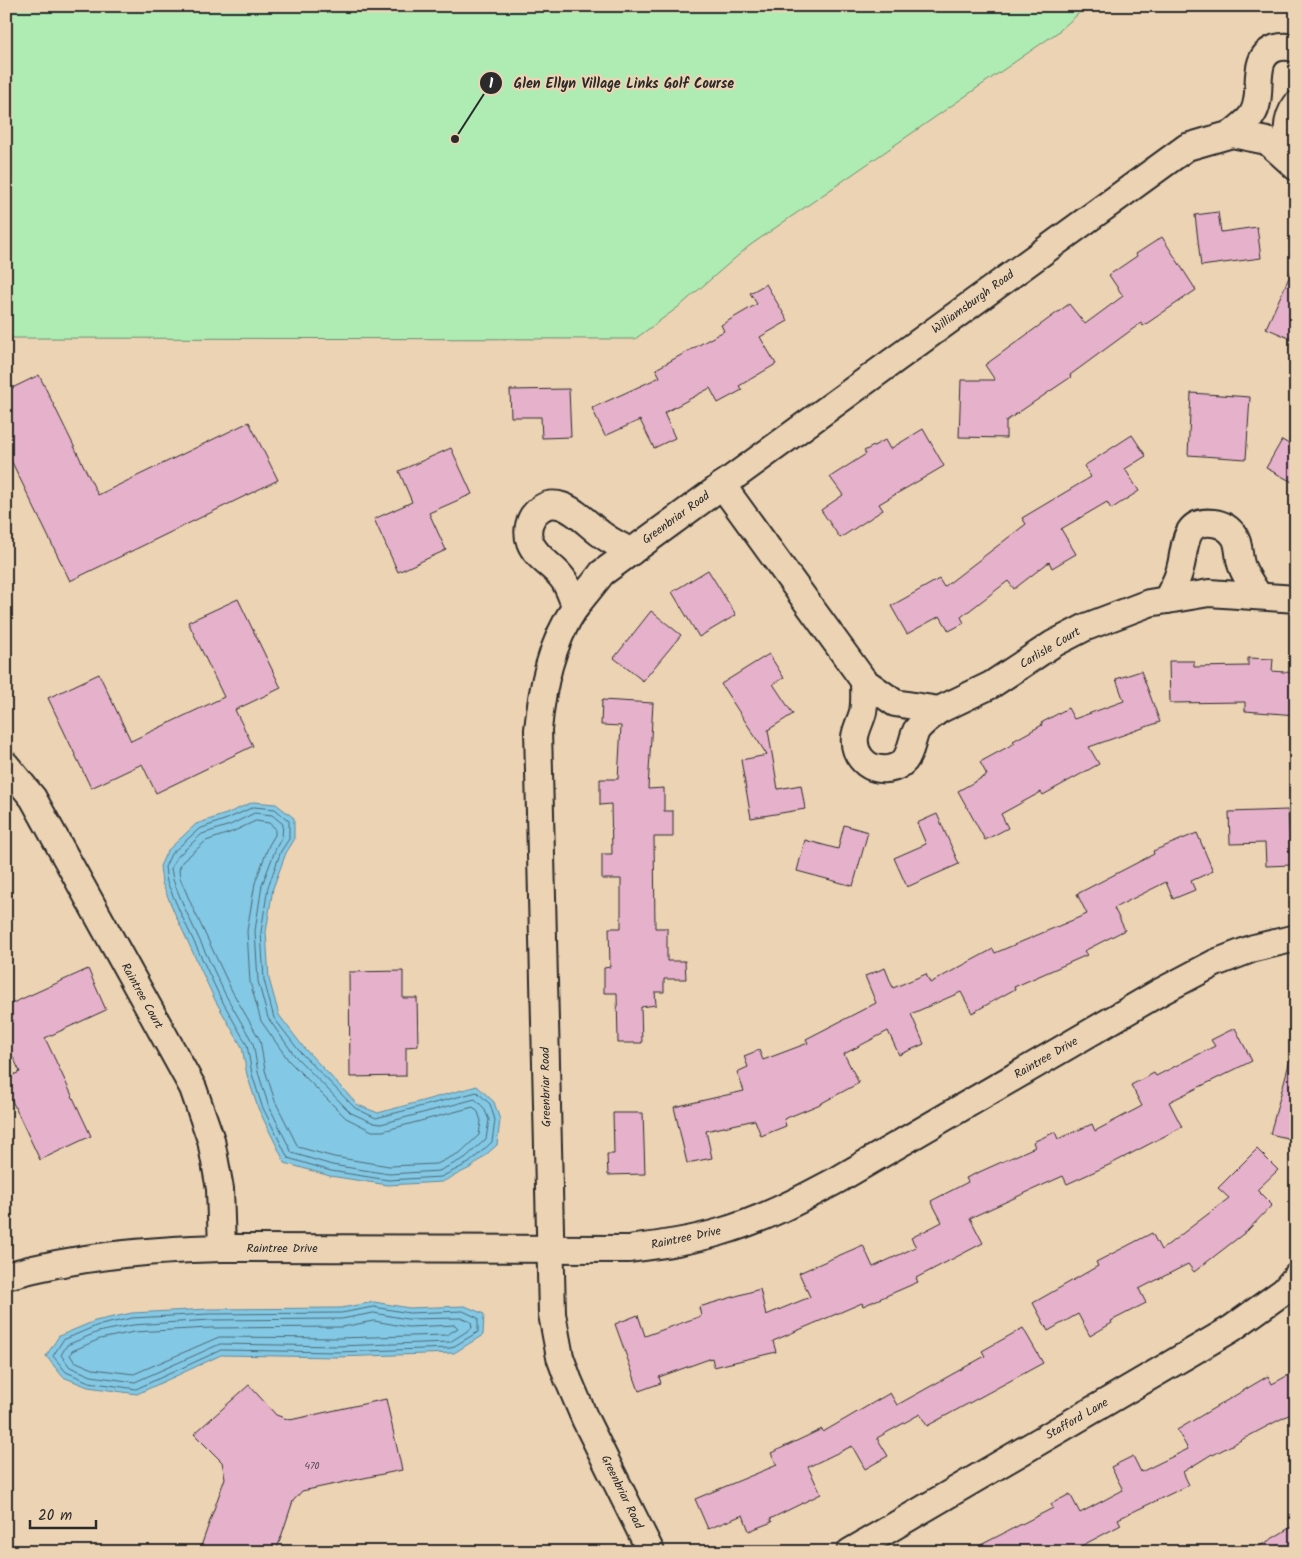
<svg xmlns="http://www.w3.org/2000/svg" width="1302" height="1558" viewBox="0 0 1302 1558" font-family="Kalam,sans-serif">
	<style>
		.green { fill: #aeecb3; stroke: #6c8c6f }
		.water { fill: #83c8e4; stroke: #60899a }
		.lines { fill: none; stroke-linecap: round; stroke-linejoin: round }
		.shore { stroke: #4e6a75; stroke-width: 1 }
		.building { fill: #e6b1cb; stroke: #2b2b2b }
		.minor-casing { stroke: #2b2b2b; stroke-width: 30 }
		.minor { stroke: #ecd3b4; stroke-width: 26 }
		.labels { text-anchor: middle; dominant-baseline: central; stroke-width: 4.5; stroke-linejoin: round; paint-order: stroke }
		.number-label { font-size: 10px; fill: #5a4c53 }
		.street-label { font-size: 12px; fill: #2b2b2b; stroke: #ecd3b4 }
		.leader { fill: none; stroke: #2b2b2b; stroke-width: 2 }
		.callout-dot { fill: #2b2b2b; stroke: #ecd3b4; stroke-width: 2 }
		.mark-label { font-size: 15px; text-anchor: middle; font-weight: bold; fill: #fff }
		.callout-label { font-size: 14px; text-anchor: middle; font-weight: bold; fill: #2b2b2b; stroke: #ecd3b4; stroke-width: 4.5; stroke-linejoin: round; paint-order: stroke }
	</style>
	<rect width="100%" height="100%" fill="#ecd3b4"/>
	<filter id="ink" filterUnits="userSpaceOnUse"><feTurbulence type="fractalNoise" baseFrequency=".02" numOctaves="2"/><feDisplacementMap in="SourceGraphic" scale="10" xChannelSelector="R" yChannelSelector="G"/><feConvolveMatrix kernelMatrix="1 2 1 2 8 2 1 2 1" color-interpolation-filters="sRGB"/></filter>
	<g filter="url(#ink)">
		<polygon class="green" points="6,6 1087,6 1058,32 749,246 681,305 635,339 6,338"/>
		<g class="water">
			<polygon points="253,802 276,804 294,818 294,840 286,853 273,888 266,932 269,979 279,1015 304,1048 358,1105 378,1113 477,1086 494,1102 500,1120 497,1145 472,1167 442,1182 388,1185 330,1176 285,1163 258,1108 247,1075 242,1047 215,1000 175,914 162,883 160,866 167,851 196,824 226,814"/>
			<polygon points="374,1302 409,1308 465,1306 484,1314 483,1335 454,1353 337,1357 221,1355 137,1394 88,1387 63,1377 46,1356 59,1336 95,1321 132,1313 209,1309 341,1308"/>
		</g>
		<g class="lines">
			<g class="shore">
				<polygon points="254,807 275,809 289,821 289,839 281,851 268,887 261,932 264,980 274,1018 300,1052 355,1108 376,1118 477,1092 490,1104 495,1120 492,1142 469,1163 441,1177 388,1180 331,1171 288,1158 262,1106 252,1074 247,1045 220,997 180,912 167,882 165,867 171,854 199,829 227,819"/>
				<polygon points="255,813 272,815 283,824 282,837 276,848 262,885 255,931 258,981 268,1018 295,1056 351,1113 374,1123 381,1124 475,1099 484,1108 489,1120 486,1139 465,1158 439,1171 389,1174 332,1165 292,1153 268,1104 258,1072 253,1043 225,994 185,909 173,880 171,868 176,858 202,834 230,825"/>
				<polygon points="256,821 269,823 275,828 275,835 269,845 255,883 247,931 250,982 261,1021 289,1061 346,1118 372,1131 383,1131 473,1107 478,1112 481,1121 479,1135 461,1152 437,1164 389,1166 334,1157 298,1147 275,1101 265,1070 260,1040 232,991 192,906 180,878 179,870 182,862 206,841 232,832"/>
				<polygon points="374,1307 409,1313 463,1311 478,1318 478,1332 451,1348 337,1352 221,1350 136,1389 89,1382 66,1372 53,1356 63,1340 96,1326 132,1318 209,1314 341,1313"/>
				<polygon points="374,1313 407,1319 462,1318 471,1322 472,1328 450,1342 337,1346 220,1344 135,1382 91,1376 70,1367 61,1355 67,1345 98,1332 133,1325 210,1320 341,1319"/>
				<polygon points="374,1321 408,1327 455,1325 458,1328 447,1335 337,1338 219,1337 134,1374 93,1369 74,1361 70,1355 72,1351 100,1339 134,1332 210,1328 342,1327"/>
			</g>
		</g>
		<g class="building">
			<polygon points="1218,212 1221,232 1257,227 1261,258 1201,266 1195,215"/>
			<polygon points="1162,237 1196,290 1143,326 1141,323 1070,375 1071,377 1006,421 1006,438 959,437 961,380 995,380 985,365 1069,304 1085,324 1123,296 1109,275 1137,256 1136,254"/>
			<polygon points="1296,262 1296,341 1266,328"/>
			<polygon points="766,284 788,321 760,337 776,364 739,386 742,390 718,403 710,388 664,413 675,438 654,448 640,420 605,436 592,408 660,377 656,369 724,331 721,325 757,304 750,293"/>
			<polygon points="39,375 98,495 249,422 278,480 70,581 6,450 6,391"/>
			<polygon points="569,389 571,437 542,438 541,417 511,417 510,390"/>
			<polygon points="1191,393 1250,397 1246,459 1188,455"/>
			<polygon points="923,429 944,466 879,504 883,510 840,538 821,510 843,495 830,477 866,454 864,451 885,440 890,449"/>
			<polygon points="1132,435 1146,456 1125,469 1139,491 1111,509 1107,502 1061,529 1076,554 1052,568 1049,562 1014,589 1008,581 961,617 964,623 949,631 940,616 907,634 891,606 939,579 944,587 1026,524 1022,518 1091,477 1084,466"/>
			<polygon points="1282,440 1296,448 1296,484 1266,468"/>
			<polygon points="451,448 472,494 429,513 446,550 398,572 374,519 412,502 399,471"/>
			<polygon points="708,570 736,615 699,637 672,592"/>
			<polygon points="238,599 281,688 235,710 253,746 156,793 142,764 91,788 48,698 99,674 131,741 224,697 188,622"/>
			<polygon points="651,611 681,635 643,681 614,658"/>
			<polygon points="769,654 784,678 773,684 793,714 768,730 778,789 801,785 805,809 751,818 741,760 767,755 721,684"/>
			<polygon points="1248,658 1273,659 1272,671 1296,673 1296,715 1245,711 1245,702 1170,703 1169,661 1194,661 1194,667 1248,666"/>
			<polygon points="1141,671 1160,722 1089,747 1099,764 1043,795 1041,792 1001,814 1008,828 985,840 958,791 987,775 980,762 1015,743 1013,741 1042,725 1041,723 1068,708 1074,719 1124,701 1116,679"/>
			<polygon points="602,700 653,703 648,789 664,788 664,811 673,811 673,837 654,837 655,928 667,928 667,961 685,961 686,979 664,979 664,992 655,992 656,1005 641,1007 642,1043 618,1043 617,993 604,993 604,968 610,967 609,928 621,928 621,879 602,879 602,854 612,854 611,804 600,805 600,779 618,779 621,726 601,725"/>
			<polygon points="1288,810 1291,865 1266,866 1265,843 1230,844 1229,812"/>
			<polygon points="937,814 959,864 907,887 894,858 926,844 917,823"/>
			<polygon points="844,825 868,832 853,886 797,871 805,840 838,849"/>
			<polygon points="1197,833 1213,871 1191,881 1195,890 1173,899 1166,882 1114,908 1125,930 1084,951 1087,955 1014,987 1015,989 972,1013 961,992 911,1014 924,1044 899,1055 888,1031 844,1054 859,1083 818,1105 784,1119 786,1126 761,1136 755,1120 706,1131 712,1158 687,1163 674,1107 744,1091 737,1072 748,1067 744,1056 759,1050 763,1060 808,1043 806,1039 876,1003 865,976 885,968 893,988 926,974 930,983 993,949 995,953 1087,914 1077,894 1154,854 1153,851"/>
			<polygon points="88,969 106,1010 45,1038 91,1136 40,1160 6,1088 6,1078 20,1072 6,1042 6,1006"/>
			<polygon points="403,971 403,998 417,998 418,1046 406,1047 406,1076 350,1077 349,972"/>
			<polygon points="1235,1028 1252,1061 1169,1102 1182,1127 1111,1164 1067,1184 1063,1176 970,1218 983,1243 916,1278 918,1282 863,1306 862,1303 773,1341 776,1352 714,1367 712,1358 659,1377 661,1383 639,1391 615,1324 638,1315 645,1336 701,1316 699,1307 760,1289 766,1315 810,1297 799,1273 863,1245 873,1267 916,1247 911,1238 942,1222 931,1201 968,1182 966,1178 1035,1147 1033,1142 1055,1132 1058,1139 1092,1124 1095,1131 1142,1106 1131,1085 1154,1073 1156,1076 1215,1046 1211,1040"/>
			<polygon points="1290,1060 1296,1061 1296,1140 1270,1134"/>
			<polygon points="613,1113 643,1113 645,1174 608,1175 607,1154 614,1154"/>
			<polygon points="1257,1149 1278,1170 1257,1190 1272,1205 1247,1231 1194,1272 1188,1264 1139,1289 1146,1303 1111,1321 1112,1323 1090,1336 1078,1314 1048,1331 1033,1303 1098,1266 1096,1262 1152,1233 1161,1250 1229,1198 1218,1188"/>
			<polygon points="1023,1328 1043,1363 927,1426 920,1414 877,1438 888,1456 865,1469 852,1446 808,1467 821,1494 770,1519 772,1522 749,1531 743,1515 708,1529 695,1499 777,1465 771,1453 822,1429 823,1432 890,1393 897,1405 985,1356 982,1351"/>
			<polygon points="1296,1371 1296,1411 1213,1455 1212,1454 1183,1472 1189,1485 1118,1519 1121,1525 1070,1552 967,1552 1053,1508 1051,1504 1070,1494 1080,1513 1123,1490 1111,1467 1133,1456 1141,1472 1188,1449 1177,1430 1268,1376 1272,1384"/>
			<polygon points="249,1385 276,1415 290,1420 386,1399 402,1470 302,1491 293,1501 276,1552 199,1552 225,1478 222,1462 194,1434"/>
			<polygon points="1296,1524 1296,1552 1250,1552"/>
		</g>
		<g class="lines">
			<defs>
				<g id="minor">
					<path d="M1232,134c6,-6 16,-12 20,-19 14,-20 -4,-57 24,-67 7,-2 13,-2 20,1"/>
					<path d="M1291,161c-3,-19 -8,-39 5,-56"/>
					<polyline points="722,485 864,681 895,703 939,710 991,685 1053,644 1086,627 1149,603 1209,593 1296,599"/>
					<path d="M1167,600c4,-10 11,-20 13,-31 6,-20 2,-50 33,-46 9,1 17,6 22,14 5,9 3,20 7,30 4,10 11,20 17,29"/>
					<path d="M576,607c-4,-8 -7,-20 -13,-28 -9,-13 -27,-21 -33,-37 -3,-8 -2,-18 3,-26 23,-29 49,4 68,18 9,7 20,12 30,18"/>
					<path d="M864,681c0,10 1,21 -1,31 -2,8 -7,17 -8,25 -2,16 10,31 26,32 8,1 18,-2 24,-9 6,-8 7,-20 11,-29 5,-8 16,-15 23,-21"/>
					<polyline points="6,765 33,798 193,1088 211,1140 220,1189 222,1248"/>
					<path d="M6,1276c71,-20 143,-26 216,-28l407,1c30,-4 61,-8 91,-17 42,-12 80,-32 119,-53l321,-187 55,-29 39,-15 42,-10"/>
					<path d="M651,1552l-66,-133 -17,-40 -8,-22 -8,-43 -14,-584c4,-43 13,-87 38,-124 8,-11 18,-22 26,-33l585,-426 45,-13 35,7 29,26"/>
					<polyline points="850,1552 1231,1329 1284,1291 1296,1277"/>
				</g>
			</defs>
			<use href="#minor" class="minor-casing"/>
			<use href="#minor" class="minor"/>
		</g>
	</g>
	<g class="labels">
		<g class="number-label">
			<text x="312" y="1466">470</text>
		</g>
		<g class="street-label">
			<text transform="translate(973 302) rotate(-36)">Williamsburgh Road</text>
			<text transform="translate(676 518) rotate(-36)">Greenbriar Road</text>
			<text transform="translate(1050 648) rotate(-31)">Carlisle Court</text>
			<text transform="translate(142 996) rotate(61)">Raintree Court</text>
			<text transform="translate(1046 1058) rotate(-30)">Raintree Drive</text>
			<text transform="translate(546 1087) rotate(-91)">Greenbriar Road</text>
			<text transform="translate(686 1238) rotate(-12)">Raintree Drive</text>
			<text x="282" y="1248">Raintree Drive</text>
			<text transform="translate(1077 1419) rotate(-30)">Stafford Lane</text>
			<text transform="translate(622 1492) rotate(64)">Greenbriar Road</text>
		</g>
	</g>
	<path class="leader" d="M455 139L491 83"/>
	<g class="callout-dot">
		<circle cx="455" cy="139" r="5"/>
		<circle cx="491" cy="83" r="12"/>
	</g>
	<g class="mark-label">
		<text x="491" y="88">1</text>
	</g>
	<g class="callout-label">
		<text x="624" y="88">Glen Ellyn Village Links Golf Course</text>
	</g>
	<rect width="1302" height="1558" fill="none" stroke="#ecd3b4" stroke-width="25"/>
	<rect x="12" y="12" width="1277" height="1533" fill="none" stroke="#2b2b2b" stroke-width="2" filter="url(#ink)"/>
	<path d="M30 1520v8h66v-8" fill="none" stroke="#2b2b2b" stroke-width="2.5"/>
	<text x="38" y="1520" font-size="15" fill="#2b2b2b" stroke="#ecd3b4" stroke-width="4" paint-order="stroke">20 m</text>
</svg>
